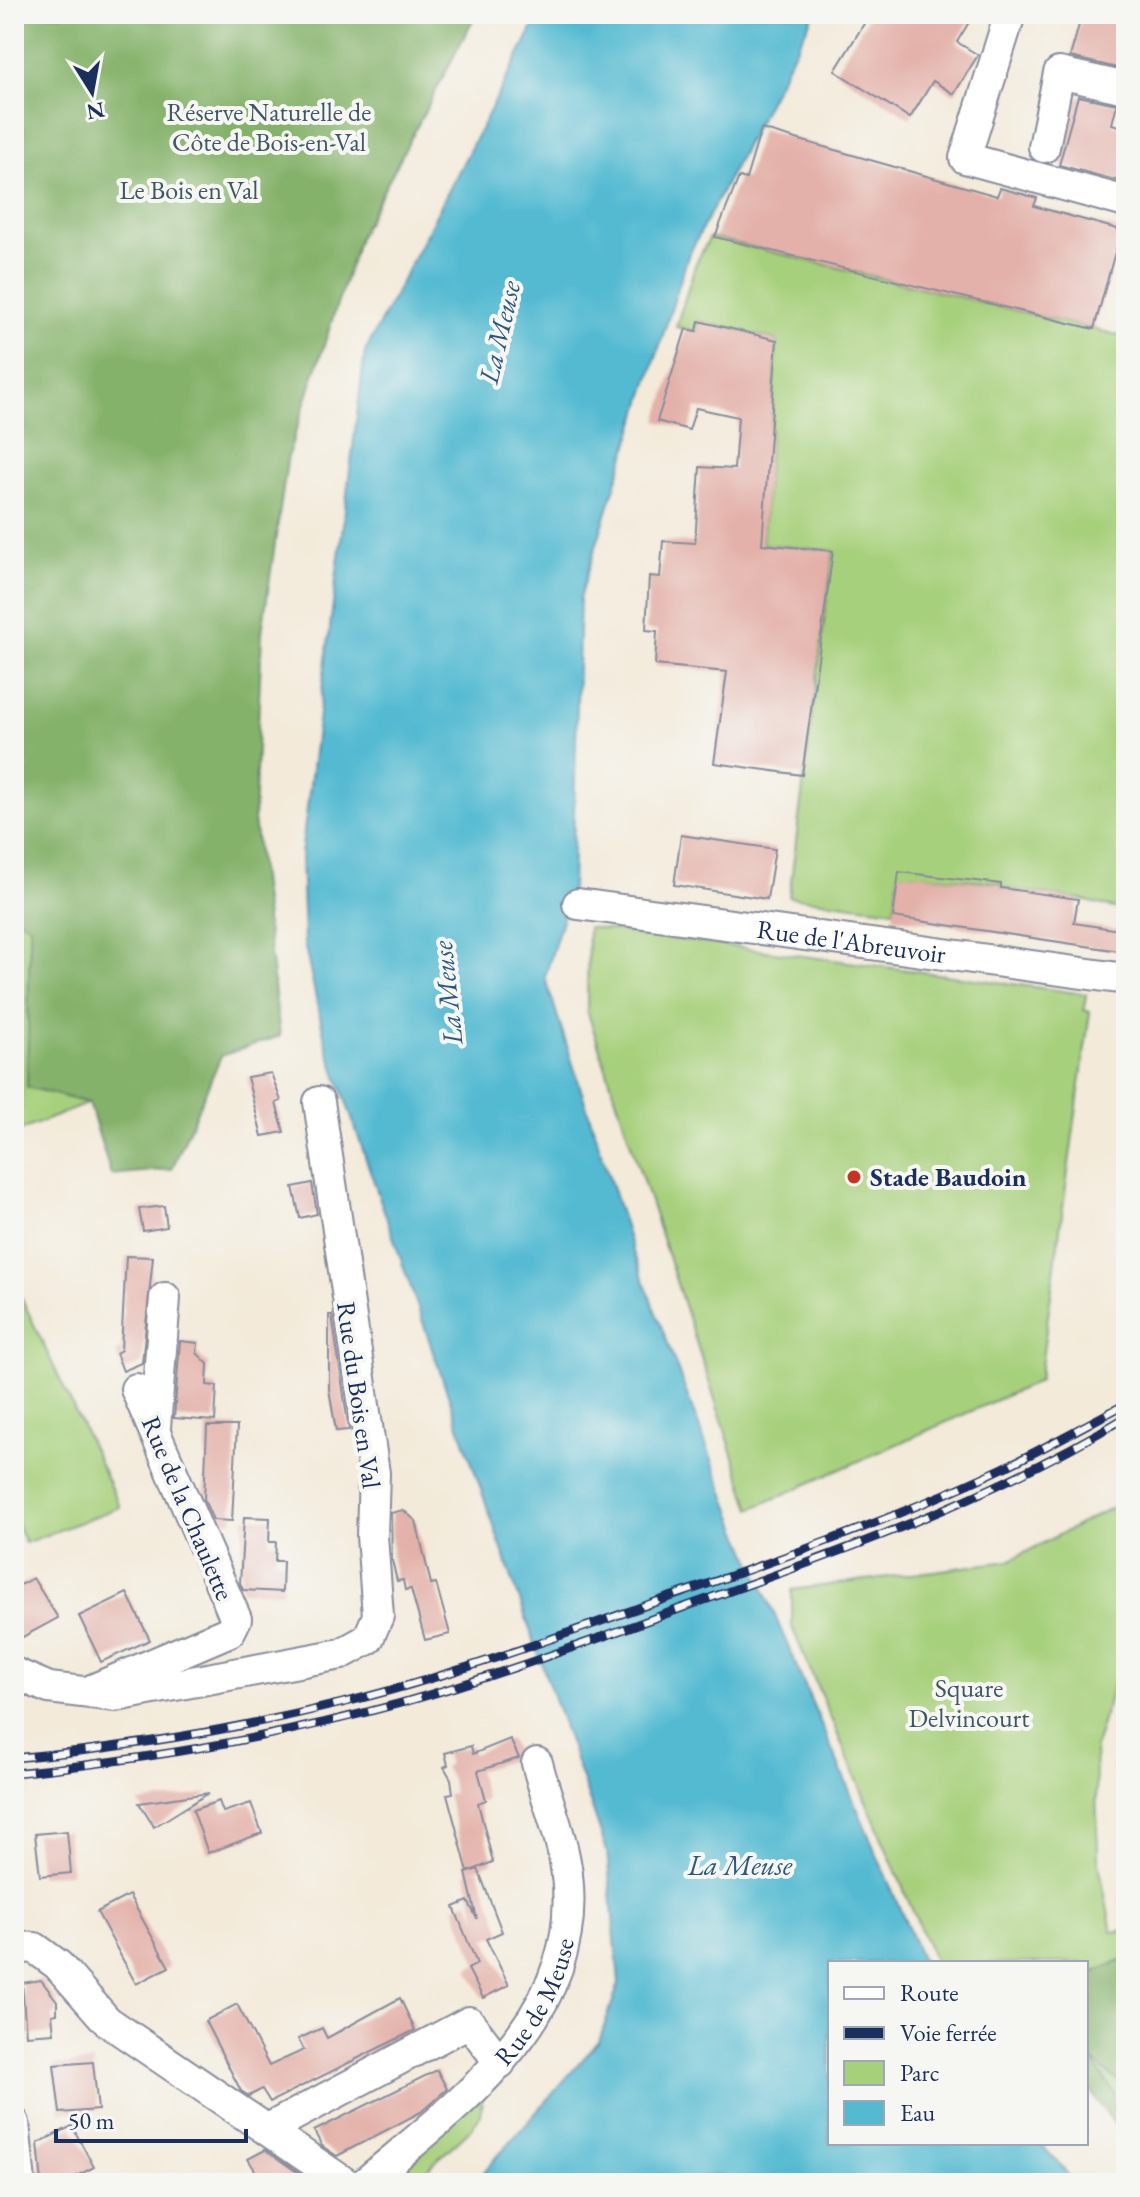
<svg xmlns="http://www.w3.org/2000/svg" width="1140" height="2197" viewBox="0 0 1140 2197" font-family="'EB Garamond',serif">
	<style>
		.green { fill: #a7d07b; stroke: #61806c; stroke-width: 2 }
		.forest { fill: #85b26b; stroke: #507064; stroke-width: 2 }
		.water { fill: #53bad1; stroke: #377498; stroke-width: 2 }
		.building { fill: #e3b1a9 }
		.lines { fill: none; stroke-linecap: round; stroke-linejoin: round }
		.minor-casing { stroke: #878c9c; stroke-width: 34 }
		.minor { stroke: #fff; stroke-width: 30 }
		.rail-casing { stroke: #1b2f5e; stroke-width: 9 }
		.rail { stroke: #f6f6f2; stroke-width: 6; stroke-dasharray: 18; stroke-linecap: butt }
		.poi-dot { fill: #c8321e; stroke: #f6f6f2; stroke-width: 3 }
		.labels { text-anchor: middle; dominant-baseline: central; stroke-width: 8; stroke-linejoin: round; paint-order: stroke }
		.park-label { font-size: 26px; fill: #3e5765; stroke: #f6f6f2 }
		.street-label { font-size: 26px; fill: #1b2f5e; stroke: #f6f6f2 }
		.poi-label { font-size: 26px; font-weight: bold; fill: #1b2f5e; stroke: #f6f6f2; text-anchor: start }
		.water-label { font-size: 28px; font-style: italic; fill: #2c5980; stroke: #f6f6f2 }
	</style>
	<rect width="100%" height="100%" fill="#f6f6f2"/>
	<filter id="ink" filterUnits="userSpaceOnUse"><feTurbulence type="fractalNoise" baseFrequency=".0125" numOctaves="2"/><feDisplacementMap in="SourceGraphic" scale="16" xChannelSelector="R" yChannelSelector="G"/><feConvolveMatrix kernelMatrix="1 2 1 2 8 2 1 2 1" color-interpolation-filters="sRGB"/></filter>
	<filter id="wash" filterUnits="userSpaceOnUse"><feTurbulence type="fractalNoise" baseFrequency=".006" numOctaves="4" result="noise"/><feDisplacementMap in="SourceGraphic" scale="32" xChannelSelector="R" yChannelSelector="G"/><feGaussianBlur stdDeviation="1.8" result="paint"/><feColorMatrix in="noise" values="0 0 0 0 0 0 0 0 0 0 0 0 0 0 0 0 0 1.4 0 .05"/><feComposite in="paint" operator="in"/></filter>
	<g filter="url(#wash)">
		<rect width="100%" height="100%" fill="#f3ead9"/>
		<g class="green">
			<polygon points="710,237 1126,337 1126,911 1078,899 1001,888 1001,883 899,873 894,910 789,897 833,551 762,544 777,340 699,321 697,331 676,327 696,263"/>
			<polygon points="14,917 30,926 27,1087 89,1103 14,1133"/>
			<polygon points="588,927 1086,994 1084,1010 1090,1012 1039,1381 751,1509 587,1010"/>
			<polygon points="14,1282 120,1507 25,1543 14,1518"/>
			<polygon points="1126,1500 1126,1643 1095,1747 1098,1858 1112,1932 1126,1930 1126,1959 1086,1975 1086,1963 935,1963 792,1627 792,1590 1009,1561"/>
			<polygon points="1089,2056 1126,2088 1126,2110"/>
			<polygon points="485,2080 480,2115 473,2127 412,2183 365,2183"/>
		</g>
		<g class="forest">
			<polygon points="14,14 476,14 360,235 288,455 262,632 254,819 280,1036 221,1056 172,1169 111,1175 89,1103 27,1087 30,926 14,917"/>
			<polygon points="1126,1959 1126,2088 1091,2059 1126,2110 1126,2140 1086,2085 1086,1975"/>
		</g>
		<polygon class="water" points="540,14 814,14 688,256 580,597 572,886 545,977 633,1252 738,1529 923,1963 830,1963 830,2143 1040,2143 1076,2183 731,2183 721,2174 676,2183 474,2183 599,2041 619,1983 607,1851 326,1044 304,943 301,855 365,352"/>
		<g id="blocks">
			<g class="building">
				<polygon points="870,14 974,14 957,42 978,55 954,94 933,81 910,118 835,71"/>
				<polygon points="1082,14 1126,14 1126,70 1070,57"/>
				<polygon points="1078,96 1117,104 1112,124 1126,128 1126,183 1059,165"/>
				<polygon points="761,129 997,196 1000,188 1037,198 1034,206 1121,230 1094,329 715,237 739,177 746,179"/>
				<polygon points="699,321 777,340 762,544 833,551 802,775 714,763 727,672 655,665 657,631 646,630 649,576 660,577 663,541 695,543 700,467 734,469 738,417 696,408 689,430 657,421 686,329 697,331"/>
				<polygon points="681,835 775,849 767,899 674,885"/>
				<polygon points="899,872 1001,884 1001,888 1078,899 1074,923 1126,931 1126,952 893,917"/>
				<polygon points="271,1073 281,1101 276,1103 284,1132 262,1136 247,1077"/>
				<polygon points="312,1183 317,1214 300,1218 293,1187"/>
				<polygon points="164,1206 167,1227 143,1231 139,1209"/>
				<polygon points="126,1256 153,1257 142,1363 123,1371 116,1353 121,1350"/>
				<polygon points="329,1315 332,1315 349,1430 336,1431 329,1389"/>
				<polygon points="180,1341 198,1343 197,1353 208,1364 207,1385 217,1386 215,1421 174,1418"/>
				<polygon points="207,1426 237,1426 232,1521 213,1520 204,1500"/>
				<polygon points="403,1510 416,1521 431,1584 436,1583 450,1634 425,1640 411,1589 405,1590 403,1580 397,1581 392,1560 391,1513"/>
				<polygon points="244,1517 270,1518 269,1542 276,1542 275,1561 283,1561 282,1592 243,1590 240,1583"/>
				<polygon points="33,1578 58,1618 21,1638 14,1627 14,1588"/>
				<polygon points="127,1593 150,1640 101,1662 79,1616"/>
				<polygon points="510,1739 519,1758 478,1771 486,1800 478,1803 493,1862 468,1872 447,1794 453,1793 451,1779 444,1767 448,1765 445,1753 471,1746 473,1754"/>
				<polygon points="209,1793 154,1827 139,1803"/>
				<polygon points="219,1801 223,1812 251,1803 262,1833 208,1853 193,1810"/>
				<polygon points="67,1831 71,1873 40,1876 35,1834"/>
				<polygon points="478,1869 502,1932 486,1939 509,1985 483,1998 468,1969 477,1964 454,1907 468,1901 477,1919 466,1873"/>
				<polygon points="129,1895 169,1967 136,1984 97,1912"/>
				<polygon points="41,1980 57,2001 57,2014 52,2015 54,2033 26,2035 22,1983"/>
				<polygon points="400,1998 415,2030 270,2102 262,2089 249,2096 241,2091 205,2021 237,2004 269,2066 304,2050 298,2039 322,2028 327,2038"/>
				<polygon points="93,2062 98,2110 60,2113 54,2065"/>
				<polygon points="437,2070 447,2089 421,2112 337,2156 322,2146 314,2131"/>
				<polygon points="72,2126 94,2167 75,2177 78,2183 42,2183 38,2143"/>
				<polygon points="265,2150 313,2183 263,2183 248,2159"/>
			</g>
		</g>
	</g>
	<g filter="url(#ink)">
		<use href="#blocks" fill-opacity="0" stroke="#878c9c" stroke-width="2"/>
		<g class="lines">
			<defs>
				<g id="minor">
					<polyline points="1010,14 965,158 1126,202"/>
					<polyline points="1044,147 1059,73 1126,88"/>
					<path id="s1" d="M578,904l548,75"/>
					<polyline points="155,1428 165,1298"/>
					<polyline points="14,1673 49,1688 116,1696 341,1654 368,1639 378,1616 372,1536 374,1473 319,1102"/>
					<polyline points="92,1690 230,1631 236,1619 136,1389"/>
					<polyline points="14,1947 35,1948 58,1965 107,2021 345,2183"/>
					<polyline points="14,2123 20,2183"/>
					<polyline points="268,2129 469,2022 500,2063"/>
					<path id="s2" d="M365,2183c95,-81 219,-166 202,-308 -4,-37 -21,-76 -30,-112"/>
				</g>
			</defs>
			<use href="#minor" class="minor-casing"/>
			<use href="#minor" class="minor"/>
			<defs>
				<g id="rail">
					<path d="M14,1758c110,-10 220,-28 328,-55 102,-25 201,-61 299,-96 122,-42 245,-84 362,-139 42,-20 82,-43 123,-64"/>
					<path d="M14,1773c130,-13 260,-35 387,-70 99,-28 195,-64 292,-99 149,-52 297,-105 433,-187"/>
				</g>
			</defs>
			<use href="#rail" class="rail-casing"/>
			<use href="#rail" class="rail"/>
		</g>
	</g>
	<circle class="poi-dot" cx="854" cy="1177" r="8"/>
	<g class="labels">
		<g class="park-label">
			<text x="269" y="112">Réserve Naturelle de<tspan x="269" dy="30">Côte de Bois-en-Val</tspan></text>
			<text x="189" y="190">Le Bois en Val</text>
			<text x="969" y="1688">Square<tspan x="969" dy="30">Delvincourt</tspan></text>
		</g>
		<g class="street-label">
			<text stroke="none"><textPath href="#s1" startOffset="276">Rue de l'Abreuvoir</textPath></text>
			<text transform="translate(359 1395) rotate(82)">Rue du Bois en Val</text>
			<text transform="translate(188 1508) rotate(67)">Rue de la Chaulette</text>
			<text stroke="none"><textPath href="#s2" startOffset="252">Rue de Meuse</textPath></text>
		</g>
		<g class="poi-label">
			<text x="870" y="1177">Stade Baudoin</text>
		</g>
		<g class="water-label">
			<text transform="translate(499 332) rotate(-77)">La Meuse</text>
			<text transform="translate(447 993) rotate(-96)">La Meuse</text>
			<text x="740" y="1865">La Meuse</text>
		</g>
	</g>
	<rect width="1140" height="2197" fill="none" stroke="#f6f6f2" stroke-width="48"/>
	<rect x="828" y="1961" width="260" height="184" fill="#f6f6f2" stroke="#9ea6b7" stroke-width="2"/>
	<rect x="844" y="1987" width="40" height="12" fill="#ffffff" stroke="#9ea6b7" stroke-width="2"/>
	<text x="900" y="2001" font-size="24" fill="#1b2f5e">Route</text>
	<rect x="844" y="2027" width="40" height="12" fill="#1b2f5e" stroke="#9ea6b7" stroke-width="2"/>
	<text x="900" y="2041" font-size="24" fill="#1b2f5e">Voie ferrée</text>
	<rect x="844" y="2061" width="40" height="24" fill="#a7d07b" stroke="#9ea6b7" stroke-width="2"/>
	<text x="900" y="2081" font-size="24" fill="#1b2f5e">Parc</text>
	<rect x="844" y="2101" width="40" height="24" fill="#53bad1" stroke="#9ea6b7" stroke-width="2"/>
	<text x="900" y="2121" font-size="24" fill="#1b2f5e">Eau</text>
	<g transform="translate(92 92) rotate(169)" stroke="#f6f6f2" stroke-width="6" paint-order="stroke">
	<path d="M0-6L14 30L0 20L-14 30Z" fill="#1b2f5e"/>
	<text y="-12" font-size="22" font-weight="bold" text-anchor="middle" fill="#1b2f5e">N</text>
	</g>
	<path d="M56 2129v12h190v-12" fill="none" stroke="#1b2f5e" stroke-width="4"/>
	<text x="68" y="2129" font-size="24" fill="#1b2f5e" stroke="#f6f6f2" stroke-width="6" paint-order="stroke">50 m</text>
</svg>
